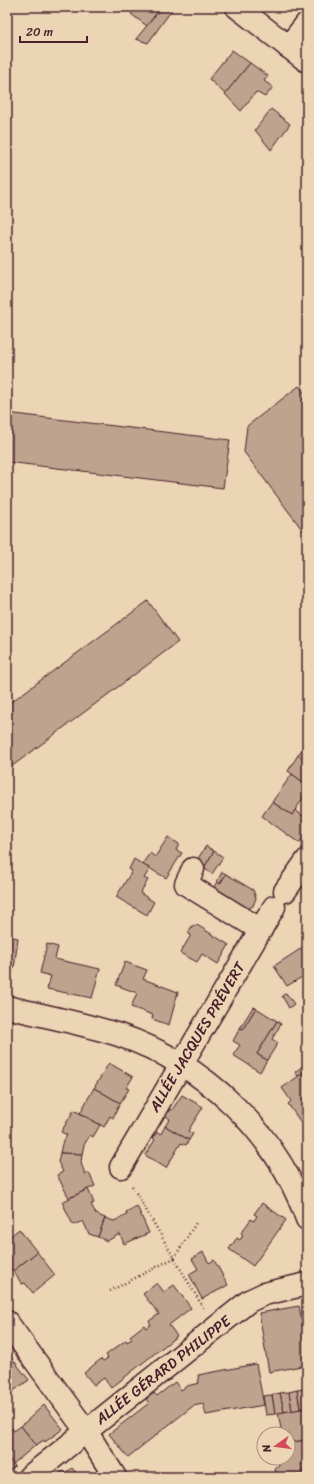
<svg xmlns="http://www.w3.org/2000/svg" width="314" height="1484" viewBox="0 0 314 1484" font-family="Sriracha,sans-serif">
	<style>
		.building { fill: #bea38e; stroke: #4a1f2b }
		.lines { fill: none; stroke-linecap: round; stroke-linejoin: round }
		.street-casing { stroke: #4a1f2b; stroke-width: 25 }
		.path { stroke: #4a1f2b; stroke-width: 2.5; stroke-dasharray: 1 3; stroke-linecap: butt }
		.street { stroke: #ebd5b4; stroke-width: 22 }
		.labels { text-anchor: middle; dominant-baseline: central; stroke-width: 4; stroke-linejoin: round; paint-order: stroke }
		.street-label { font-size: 15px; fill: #4a1f2b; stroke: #ebd5b4 }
	</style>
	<rect width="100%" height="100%" fill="#ebd5b4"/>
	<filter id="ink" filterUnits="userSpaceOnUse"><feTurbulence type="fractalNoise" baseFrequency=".025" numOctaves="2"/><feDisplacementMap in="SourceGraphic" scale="8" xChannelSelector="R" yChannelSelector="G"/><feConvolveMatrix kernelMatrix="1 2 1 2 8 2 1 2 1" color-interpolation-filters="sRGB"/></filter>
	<g filter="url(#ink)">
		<g class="building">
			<polygon points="136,7 161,7 147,26 131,14"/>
			<polygon points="162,7 174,7 148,43 136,39"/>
			<polygon points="232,50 250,63 225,94 209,79"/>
			<polygon points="250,63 268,76 264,81 273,87 265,97 256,92 241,111 225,94"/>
			<polygon points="271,109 290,124 271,150 255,130"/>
			<polygon points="299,386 307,396 307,536 244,452 247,426"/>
			<polygon points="7,413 230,440 223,488 7,462"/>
			<polygon points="148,601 178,642 7,770 7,705"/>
			<polygon points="307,743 307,762 298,755"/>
			<polygon points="298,755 307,762 307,785 288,771"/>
			<polygon points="292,774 307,785 307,792 292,815 272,802"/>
			<polygon points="272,802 292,815 295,810 307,819 307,832 299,843 262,816"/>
			<polygon points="168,837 179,844 176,850 182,853 166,878 142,864 150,853 155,857"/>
			<polygon points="206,846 214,851 204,868 195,863"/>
			<polygon points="214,851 223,857 212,874 204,868"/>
			<polygon points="134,859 150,869 144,878 148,880 140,893 154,902 147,915 116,897 132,871 129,869"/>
			<polygon points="222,872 226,874 220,884 217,882"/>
			<polygon points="226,874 253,890 256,898 253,906 247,909 211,891 217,882 220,884"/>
			<polygon points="197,925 229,945 218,964 202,954 197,962 180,953 191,935 188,933 192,926"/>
			<polygon points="7,931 9,931 8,936 18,938 14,969 7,968"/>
			<polygon points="47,944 58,947 55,959 100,969 92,998 47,989 51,976 40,973"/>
			<polygon points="305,946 307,950 307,974 287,986 274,966"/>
			<polygon points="125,962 147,970 143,979 178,992 169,1025 152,1019 153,1015 131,1007 137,993 116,985"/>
			<polygon points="286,993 294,1004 289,1008 282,996"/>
			<polygon points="253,1007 256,1008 243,1029 240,1028"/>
			<polygon points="256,1008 277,1021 257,1054 267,1060 260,1072 233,1055 240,1045 233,1041 240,1028 243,1029"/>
			<polygon points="277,1021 281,1024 272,1039 278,1043 267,1060 257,1054"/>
			<polygon points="7,1048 11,1049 7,1067"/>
			<polygon points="109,1063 133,1077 126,1088 129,1089 120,1103 94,1088"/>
			<polygon points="307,1063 307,1070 298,1076 295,1072"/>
			<polygon points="307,1070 307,1131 288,1104 291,1101 282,1088"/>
			<polygon points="94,1088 120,1103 113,1118 110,1116 104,1127 80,1113"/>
			<polygon points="182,1095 203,1107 188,1131 193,1134 189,1140 165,1126 170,1119 166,1116 170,1109 172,1110"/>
			<polygon points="74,1110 100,1125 93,1137 90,1135 84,1145 82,1154 60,1153 62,1144 67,1135 61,1132"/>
			<polygon points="165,1126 189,1140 186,1145 181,1143 166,1168 145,1155 155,1140 153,1138 157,1132 161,1134"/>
			<polygon points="60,1153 82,1154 81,1163 85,1174 89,1173 95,1186 69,1198 57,1175 63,1172 58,1162"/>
			<polygon points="88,1189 94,1203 91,1204 96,1214 105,1218 98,1237 89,1234 83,1221 73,1225 62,1202"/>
			<polygon points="262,1203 286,1220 253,1266 229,1249 237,1238 240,1240 243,1235 241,1233 251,1219 254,1221 257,1216 254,1214"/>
			<polygon points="137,1206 149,1233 124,1244 120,1234 107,1241 98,1237 105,1218 114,1221 127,1215 126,1212"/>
			<polygon points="19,1229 37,1252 13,1271 7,1264 7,1239"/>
			<polygon points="37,1252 55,1275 33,1293 25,1283 22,1284 13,1271"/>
			<polygon points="203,1252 209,1263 214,1260 228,1285 202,1299 189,1274 198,1269 192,1259"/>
			<polygon points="157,1283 164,1292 174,1285 191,1308 169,1325 177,1336 111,1388 104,1378 94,1385 84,1373 101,1359 103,1361 108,1358 106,1355 126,1340 127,1342 132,1339 130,1336 144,1325 146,1328 151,1324 149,1321 159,1314 143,1294"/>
			<polygon points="299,1306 307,1349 307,1365 269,1372 259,1313"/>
			<polygon points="7,1352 29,1380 9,1394 7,1391"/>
			<polygon points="256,1364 264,1405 206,1415 203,1404 193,1406 128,1457 109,1434 149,1403 146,1399 154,1393 157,1396 175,1382 181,1390 187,1386 199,1383 198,1375"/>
			<polygon points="305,1389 307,1408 300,1409 297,1390"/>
			<polygon points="297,1390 300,1409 292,1411 289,1392"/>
			<polygon points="289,1392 292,1411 284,1412 280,1393"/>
			<polygon points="280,1393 284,1412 275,1414 272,1395"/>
			<polygon points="272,1395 275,1414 266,1415 263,1396"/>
			<polygon points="44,1405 63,1429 45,1442 44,1440 36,1445 21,1426"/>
			<polygon points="307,1408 307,1431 304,1431 306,1440 288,1443 288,1434 282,1434 278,1413"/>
			<polygon points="21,1426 36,1445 13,1464 7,1457 7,1432 12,1428 14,1431"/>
			<polygon points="306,1440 307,1463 301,1464 303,1473 276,1477 275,1467 279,1466 277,1458 288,1458 288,1443"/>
			<polygon points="7,1457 15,1466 7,1473"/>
			<polygon points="72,1468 80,1477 55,1477 63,1471 65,1473"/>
			<polygon points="303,1473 304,1477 281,1477"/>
		</g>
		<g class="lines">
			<defs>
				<g id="street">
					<polyline points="237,7 307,61"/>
					<polyline points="288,47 307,23"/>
					<polyline points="193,869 186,884 261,930"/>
					<polyline points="285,891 307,860"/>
					<path d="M7,1007c37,9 75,16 112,28 86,29 158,98 188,184"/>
					<polyline points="121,1167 274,907"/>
					<polyline points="7,1322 86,1431 115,1477"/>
					<polyline points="29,1477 249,1301 264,1294 307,1284"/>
				</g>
			</defs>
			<use href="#street" class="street-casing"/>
			<g class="path">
				<polyline points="132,1186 204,1309"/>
				<polyline points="110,1291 174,1258 196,1223"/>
			</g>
			<use href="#street" class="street"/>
		</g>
	</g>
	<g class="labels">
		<g class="street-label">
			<text transform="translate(197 1037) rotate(-59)">ALLÉE JACQUES PRÉVERT</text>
			<text transform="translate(163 1370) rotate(-38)">ALLÉE GÉRARD PHILIPPE</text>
		</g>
	</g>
	<rect width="314" height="1484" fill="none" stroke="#ebd5b4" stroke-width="24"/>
	<rect x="12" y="12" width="290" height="1460" fill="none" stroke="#4a1f2b" stroke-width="1.5" filter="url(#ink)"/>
	<g transform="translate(276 1446) rotate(256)"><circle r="19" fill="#ebd5b4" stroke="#ab8c7d"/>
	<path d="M0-3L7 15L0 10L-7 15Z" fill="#d1495b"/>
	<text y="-6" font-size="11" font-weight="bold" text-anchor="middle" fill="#4a1f2b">N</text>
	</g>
	<path d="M20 36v6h67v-6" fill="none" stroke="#4a1f2b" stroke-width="2"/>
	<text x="26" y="36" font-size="12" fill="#4a1f2b" stroke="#ebd5b4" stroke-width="3" paint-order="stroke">20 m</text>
</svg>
